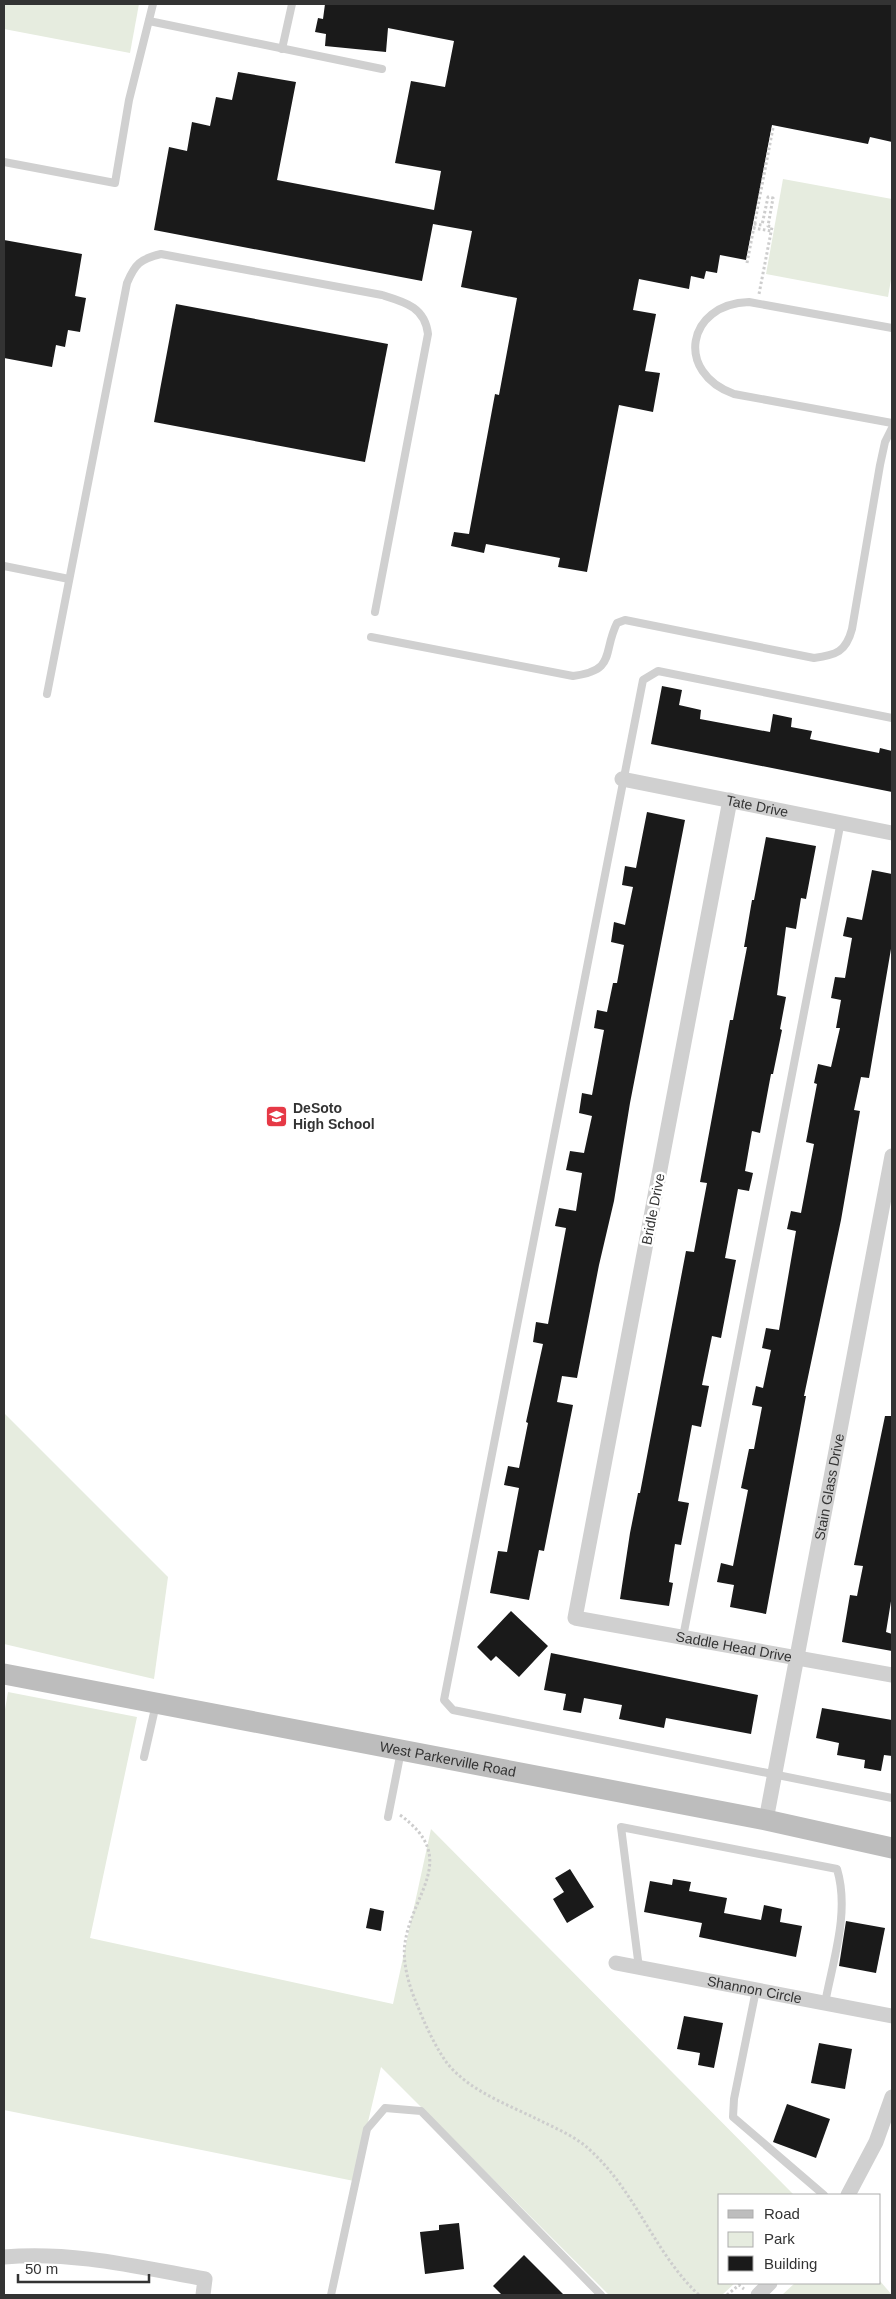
<svg xmlns="http://www.w3.org/2000/svg" width="896" height="2299" viewBox="0 0 896 2299" font-family="Arial,sans-serif">
	<style>
		.green { fill: #e6ecdf }
		.building { fill: #1a1a1a }
		.lines { fill: none; stroke-linecap: round; stroke-linejoin: round }
		.path { stroke: #cdcdcd; stroke-width: 3; stroke-dasharray: 2.5 2.5; stroke-linecap: butt }
		.service { stroke: #d0d0d0; stroke-width: 8 }
		.minor { stroke: #d0d0d0; stroke-width: 15 }
		.secondary { stroke: #bdbdbd; stroke-width: 21 }
		.labels { text-anchor: middle; dominant-baseline: central; stroke-width: 5; stroke-linejoin: round; paint-order: stroke }
		.street-label { font-size: 14px; fill: #333; stroke: #fff }
		.poi-label { font-size: 14px; font-weight: bold; fill: #333; stroke: #fff; text-anchor: start }
	</style>
	<rect width="100%" height="100%" fill="#fff"/>
	<g class="green">
		<polygon points="4,4 139,4 130,53 4,29"/>
		<polygon points="783,179 892,199 892,274 888,297 766,274"/>
		<polygon points="4,1413 168,1577 154,1679 4,1644"/>
		<polygon points="8,1692 137,1717 90,1938 393,2004 431,1829 794,2195 720,2195 720,2283 735,2283 722,2295 609,2295 381,2067 354,2181 4,2110 4,1715"/>
		<polygon points="880,2281 892,2295 782,2295 795,2283 880,2283"/>
	</g>
	<g class="building">
		<polygon points="325,4 892,4 892,142 870,137 868,144 772,125 746,260 720,255 717,273 706,271 704,279 691,276 689,289 639,279 633,310 656,314 645,371 660,373 653,412 619,405 587,572 558,567 560,558 486,544 484,553 451,546 454,532 469,534 495,394 499,395 517,298 461,287 472,231 433,224 422,281 154,230 169,147 187,151 192,122 210,126 216,97 232,100 238,72 296,82 277,180 434,210 441,171 395,163 411,81 445,87 454,41 388,28 386,52 325,46 326,34 315,32 318,18 323,19"/>
		<polygon points="4,240 82,254 75,296 86,298 80,332 68,330 65,347 56,345 52,367 4,358"/>
		<polygon points="176,304 388,344 365,462 154,422"/>
		<polygon points="662,686 682,690 679,705 701,710 700,719 770,732 773,714 792,718 791,727 812,731 810,739 879,753 880,748 892,751 892,792 651,744"/>
		<polygon points="647,812 685,820 630,1103 614,1201 599,1265 577,1378 562,1376 557,1402 573,1405 544,1551 539,1550 529,1600 490,1593 498,1551 507,1552 519,1488 504,1485 508,1466 519,1468 528,1423 526,1422 543,1344 533,1342 536,1322 548,1324 566,1228 555,1226 559,1208 576,1211 582,1173 566,1170 570,1151 584,1153 592,1116 579,1113 582,1093 592,1095 604,1030 594,1028 597,1010 607,1012 613,983 617,983 624,945 611,942 614,922 625,925 633,887 622,885 625,866 636,868"/>
		<polygon points="766,837 816,846 806,899 801,898 796,929 786,927 777,995 786,997 780,1029 782,1030 773,1074 771,1074 760,1133 752,1131 745,1171 753,1173 749,1191 738,1189 725,1258 736,1260 721,1338 712,1336 702,1385 709,1386 701,1427 692,1425 678,1501 689,1503 681,1545 675,1544 669,1582 673,1583 669,1606 620,1599 630,1533 638,1493 640,1493 686,1251 694,1252 707,1183 700,1182 730,1020 733,1020 747,947 744,947 752,900 754,900"/>
		<polygon points="872,870 892,874 892,943 869,1078 861,1077 854,1110 860,1111 841,1220 804,1396 806,1396 766,1614 730,1607 734,1585 717,1582 721,1563 733,1566 748,1490 741,1488 749,1449 754,1449 762,1407 752,1405 756,1386 763,1388 771,1350 762,1348 766,1328 779,1330 796,1231 787,1229 791,1211 801,1213 814,1144 806,1142 817,1084 814,1083 818,1064 831,1067 840,1028 836,1028 841,1000 831,998 835,977 845,978 852,938 843,936 847,917 862,920"/>
		<polygon points="885,1416 892,1416 892,1595 886,1632 892,1634 892,1651 842,1642 850,1595 857,1596 863,1566 854,1565"/>
		<polygon points="511,1611 548,1646 519,1677 496,1656 491,1661 477,1647"/>
		<polygon points="551,1653 758,1695 751,1734 666,1718 664,1728 619,1719 622,1705 584,1698 581,1713 563,1710 566,1694 544,1690"/>
		<polygon points="822,1708 892,1720 892,1756 884,1755 881,1771 864,1768 865,1760 837,1755 839,1743 816,1738"/>
		<polygon points="570,1869 594,1907 567,1923 553,1899 564,1892 555,1878"/>
		<polygon points="673,1879 691,1882 689,1891 727,1898 724,1913 761,1920 764,1905 782,1909 780,1922 802,1926 796,1957 699,1937 702,1923 644,1912 650,1881 672,1885"/>
		<polygon points="370,1908 384,1911 381,1931 366,1928"/>
		<polygon points="846,1921 885,1928 876,1973 839,1966"/>
		<polygon points="684,2016 723,2023 714,2068 698,2065 700,2053 677,2049"/>
		<polygon points="819,2043 852,2049 845,2089 811,2083"/>
		<polygon points="787,2104 830,2119 816,2158 773,2142"/>
		<polygon points="459,2223 464,2269 425,2274 420,2232 439,2230 439,2225"/>
		<polygon points="524,2255 564,2295 502,2295 493,2286"/>
	</g>
	<g class="lines">
		<g class="path">
			<polyline points="754,224 762,225 768,197 773,198 768,226 772,227 759,294"/>
			<polyline points="753,228 771,231"/>
			<polyline points="747,263 773,128"/>
			<path d="M400,1815c60,43 12,78 5,128 -3,18 4,43 11,59 8,20 18,43 31,61 22,28 62,42 92,57 18,9 38,17 52,31 45,41 64,103 108,144"/>
			<polyline points="727,2295 739,2285 744,2289"/>
		</g>
		<g class="service">
			<polyline points="149,21 382,69"/>
			<polyline points="282,49 292,4"/>
			<polyline points="4,162 115,183 129,100 153,4"/>
			<path d="M892,328l-143,-26c-63,2 -74,71 -15,92l158,29"/>
			<polyline points="4,566 69,579"/>
			<path d="M371,637l202,39c44,-6 29,-23 44,-53l8,-3 189,38c22,-3 32,-6 38,-29l28,-164 5,-23 7,-14"/>
			<path d="M47,694l80,-411c8,-19 13,-24 34,-29l221,41c23,7 43,12 46,39l-53,278"/>
			<polyline points="892,718 658,671 643,680 444,1700 453,1710 892,1798"/>
			<polyline points="683,1637 841,821"/>
			<polyline points="144,1757 156,1704"/>
			<polyline points="388,1817 401,1751"/>
			<path d="M639,1968l-18,-141 216,42c13,43 -4,91 -12,134"/>
			<polyline points="756,1990 734,2099 733,2117 824,2195"/>
			<polyline points="331,2295 367,2129 385,2108 421,2111 601,2295"/>
		</g>
		<g class="minor">
			<path id="s1" d="M622,779l270,54"/>
			<path id="s2" d="M730,800l-155,818 317,57"/>
			<path id="s3" d="M766,1820l126,-664"/>
			<path id="s4" d="M616,1963l276,53"/>
			<polyline points="848,2195 876,2142 892,2097"/>
			<path d="M4,2257c69,-6 134,10 201,22l-2,16"/>
			<polyline points="758,2295 770,2283"/>
		</g>
		<path class="secondary" id="s5" d="M4,1674l762,146 126,28"/>
	</g>
	<defs>
		<symbol id="school-square" viewBox="-11 -11 22 22"><rect x="-9" y="-9" width="18" height="18" rx="4" fill="#e63946" stroke="#fff"/><path d="M0-5L7-2L0 1L-7-2ZM-4 1L0 2.5L4 1V4Q0 6-4 4Z" fill="#fff"/></symbol>
	</defs>
	<g fill-rule="evenodd">
		<use href="#school-square" x="264" y="1104" width="25" height="25"/>
	</g>
	<g class="labels">
		<g class="street-label">
			<text stroke="none"><textPath href="#s1" startOffset="138">Tate Drive</textPath></text>
			<text transform="translate(653 1209) rotate(-79)">Bridle Drive</text>
			<text stroke="none"><textPath href="#s3" startOffset="339">Stain Glass Drive</textPath></text>
			<text stroke="none"><textPath href="#s2" startOffset="994">Saddle Head Drive</textPath></text>
			<text stroke="none"><textPath href="#s5" startOffset="452">West Parkerville Road</textPath></text>
			<text stroke="none"><textPath href="#s4" startOffset="141">Shannon Circle</textPath></text>
		</g>
		<g class="poi-label">
			<text x="293" y="1108">DeSoto<tspan x="293" dy="16">High School</tspan></text>
		</g>
	</g>
	<rect width="896" height="2299" fill="none" stroke="#333333" stroke-width="10"/>
	<rect x="718" y="2194" width="162" height="90" fill="#ffffff" stroke="#adadad"/>
	<rect x="728" y="2210" width="25" height="8" fill="#bdbdbd" stroke="#adadad"/>
	<text x="764" y="2219" font-size="15" fill="#333333">Road</text>
	<rect x="728" y="2232" width="25" height="15" fill="#e6ecdf" stroke="#adadad"/>
	<text x="764" y="2244" font-size="15" fill="#333333">Park</text>
	<rect x="728" y="2256" width="25" height="15" fill="#1a1a1a" stroke="#adadad"/>
	<text x="764" y="2269" font-size="15" fill="#333333">Building</text>
	<path d="M18 2274v8h131v-8" fill="none" stroke="#333333" stroke-width="2.5"/>
	<text x="25" y="2274" font-size="15" fill="#333333" stroke="#ffffff" stroke-width="4" paint-order="stroke">50 m</text>
</svg>
